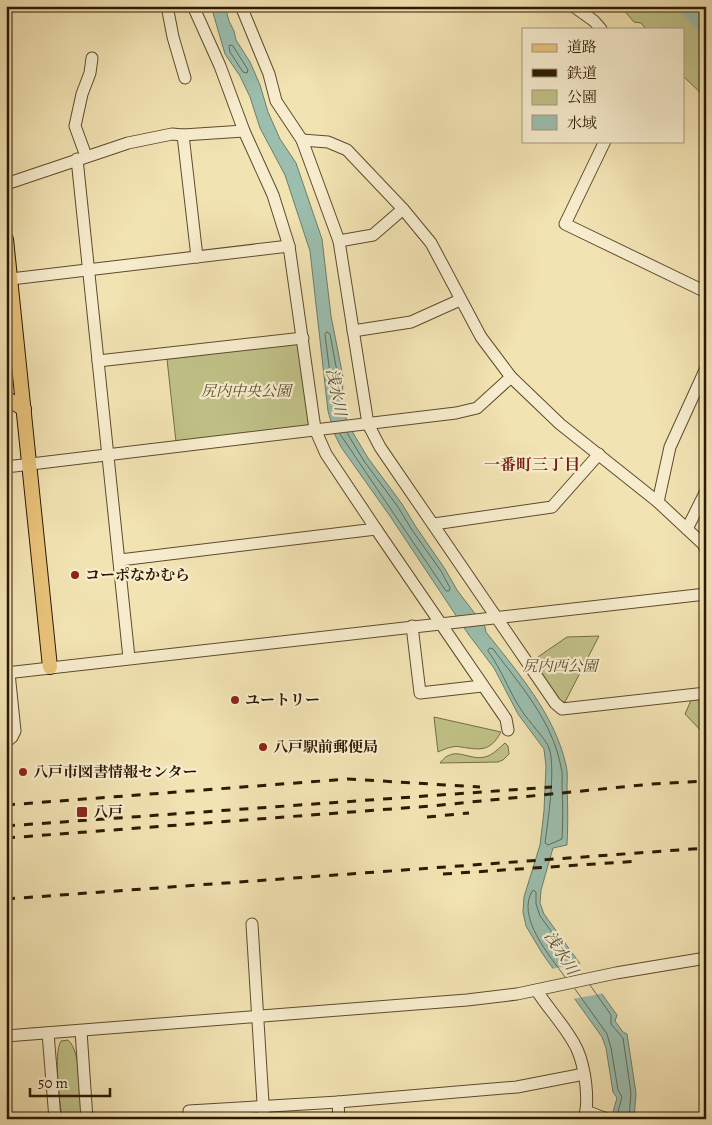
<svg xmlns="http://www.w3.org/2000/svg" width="712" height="1125" viewBox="0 0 712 1125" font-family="Alegreya,'Noto Serif JP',serif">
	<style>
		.green { fill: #c0c288; stroke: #766d44 }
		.water { fill: #9bbeae; stroke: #6f7c68 }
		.pier { fill: #f2e3b3 }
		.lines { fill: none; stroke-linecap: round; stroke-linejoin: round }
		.shore { stroke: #646b57; stroke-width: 1 }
		.river { stroke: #9bbeae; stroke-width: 19 }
		.minor-casing { stroke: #5e4b2d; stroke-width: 13 }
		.major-casing { stroke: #2d1800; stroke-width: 16 }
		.minor { stroke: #f7edce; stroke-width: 11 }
		.major { stroke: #e9c27a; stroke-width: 14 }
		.rail { stroke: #2d1800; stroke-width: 3; stroke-dasharray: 9 9; stroke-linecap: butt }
		.poi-dot { fill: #8f2418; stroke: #f7edce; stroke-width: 2 }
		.labels { text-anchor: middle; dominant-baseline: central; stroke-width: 4.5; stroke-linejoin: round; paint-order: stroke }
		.park-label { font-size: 15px; font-style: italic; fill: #594b29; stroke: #f7edce }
		.poi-label { font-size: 15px; font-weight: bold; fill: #2d1800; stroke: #f7edce; text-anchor: start }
		.water-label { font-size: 16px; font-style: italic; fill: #54523d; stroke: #f7edce }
		.neighbourhood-label { font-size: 16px; font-weight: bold; fill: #7a1f14; stroke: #f7edce }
	</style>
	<rect width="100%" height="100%" fill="#f2e3b3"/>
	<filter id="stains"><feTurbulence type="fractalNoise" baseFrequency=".004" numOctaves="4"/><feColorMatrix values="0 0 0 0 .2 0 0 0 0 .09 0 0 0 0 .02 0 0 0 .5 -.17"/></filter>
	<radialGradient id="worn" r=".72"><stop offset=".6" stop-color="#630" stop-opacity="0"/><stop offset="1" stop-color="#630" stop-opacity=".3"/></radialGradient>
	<g class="green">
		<polygon points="620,6 706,6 706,98 683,76 683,29 646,29 641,23 634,22"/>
		<polygon points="299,343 310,425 176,442 167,359"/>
		<polygon points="599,636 565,702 560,702 532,661 567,637"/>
		<polygon points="706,696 706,736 685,714 692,698"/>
		<path d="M434,717l67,15c-11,20 -20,18 -40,15 -8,-2 -16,2 -23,5z"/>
		<path d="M505,743l3,3 1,8 -6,6 -5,2 -58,1c14,-19 28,-2 45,-6 8,-2 14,-9 20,-14z"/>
		<path d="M68,1040c14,12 12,60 13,79h-19c-2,-17 -9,-65 -1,-78z"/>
	</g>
	<path class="water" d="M211,6h14l4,15 5,10 2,9 14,22 10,23 8,27 12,27 16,24 26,76 9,77 12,61 -1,30 3,9 8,17 15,25 34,46 14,23 29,42 12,21 28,37 1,5c32,41 68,81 80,133 2,7 1,16 1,23 1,19 1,38 0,57l-14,3 -12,42 -1,13 4,11 73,101 -2,6 8,11 4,2 9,59 -2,26h-23l6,-21 -4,-6 -7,-44 -4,-11 -60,-84 -16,-27 -3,-14 1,-15 16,-52 4,-34 2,-45 -2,-17 -26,-35 -24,-46 -25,-33 -79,-119 -49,-69 -6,-12 -7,-24 -18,-160 -25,-76 -25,-47 -10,-31 -10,-21 -15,-22z"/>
	<polygon class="pier" points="584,963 605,993 573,999 551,969"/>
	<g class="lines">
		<g class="shore">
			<polygon points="230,45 233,46 248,70 247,73 243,72 230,52 229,47"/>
			<polygon points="327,332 330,334 338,377 338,396 336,398 333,397 325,335"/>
			<polyline points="340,434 446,591 449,591 450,588 441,571 412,530 398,507 364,461 347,433"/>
			<path d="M490,648l3,1c27,36 59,71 68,118 2,6 1,12 1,19 1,18 1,35 0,53l-14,6 -3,-2c3,-23 11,-75 4,-95 -3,-9 -21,-27 -27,-37 -13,-19 -20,-41 -34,-60z"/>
			<path d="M565,977c-15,-21 -50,-61 -32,-87l3,2v12l4,12 42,57"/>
			<polyline points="590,985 611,1015 611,1024 623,1038 631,1093 629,1119"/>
			<polyline points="575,989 607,1034 611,1048 618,1090 622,1097 616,1119"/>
		</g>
		<polyline class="river" points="687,6 706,25"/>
		<defs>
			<g id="minor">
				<polyline points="167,6 173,37 185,78"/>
				<polyline points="241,6 269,74 276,101 302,140 339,241 368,424 380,447 555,703 562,709 706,693"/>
				<polyline points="573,6 594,21 601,29"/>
				<polyline points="183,135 197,257"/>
				<polyline points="302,140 328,142 347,150 403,209 431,243 481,337 511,377 560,424 658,502 703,544 706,550"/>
				<polyline points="605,141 565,224 706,292"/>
				<polyline points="86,156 75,126 82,94 90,73 92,58"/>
				<polyline points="77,159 129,658"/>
				<polyline points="6,184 128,143 172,134 183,135 244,131"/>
				<polyline points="339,241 373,235 403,209"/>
				<polyline points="11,279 289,246"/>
				<polyline points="353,331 411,322 460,300"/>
				<polyline points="98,361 303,338"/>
				<polyline points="6,467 456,413 477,408 511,377"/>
				<polyline points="658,502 670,447 706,368"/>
				<polyline points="434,524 552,507 599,454"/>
				<polyline points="376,529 506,719 508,730"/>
				<polyline points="687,529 706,491"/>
				<polyline points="120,560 376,529 326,454 315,429 289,246 273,195 244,131 220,66 193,6"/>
				<polyline points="412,626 420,693 482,686"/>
				<polyline points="6,673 706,594"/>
				<polyline points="6,742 12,737 15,731 9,673"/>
				<polyline points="252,924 264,1119"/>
				<path d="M537,991c12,19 30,37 40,58 8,18 13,52 7,70"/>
				<polyline points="81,1031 87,1119"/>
				<polyline points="48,1033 55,1119"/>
				<polyline points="6,1036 467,1000 517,994 616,973 706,958"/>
				<polyline points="338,1102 339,1119"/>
				<polyline points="586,1111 607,1119"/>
				<polyline points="190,1119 189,1111 338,1102 517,1087 584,1074"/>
			</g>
			<g id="major">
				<polyline points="6,239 50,667"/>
				<polyline points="6,398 24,409"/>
			</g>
		</defs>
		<use href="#minor" class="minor-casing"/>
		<use href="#major" class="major-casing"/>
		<use href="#minor" class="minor"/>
		<use href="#major" class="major"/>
		<g class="rail">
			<polyline points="6,805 348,779 480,787"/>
			<polyline points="427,817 469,813"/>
			<polyline points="6,826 552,787"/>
			<polyline points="6,838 431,806 652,784 706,781"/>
			<polyline points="443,874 640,861"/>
			<polyline points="6,899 706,848"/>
		</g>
	</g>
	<g class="poi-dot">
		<circle cx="75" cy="575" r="5"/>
		<circle cx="235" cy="700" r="5"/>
		<circle cx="263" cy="747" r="5"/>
		<circle cx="23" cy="772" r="5"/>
		<rect x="76" y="806" width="12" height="12" rx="2.5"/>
	</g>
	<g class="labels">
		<g class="park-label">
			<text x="246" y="391">尻内中央公園</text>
			<text x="560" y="666">尻内西公園</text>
		</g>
		<g class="poi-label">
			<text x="85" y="575">コーポなかむら</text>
			<text x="245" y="700">ユートリー</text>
			<text x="273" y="747">八戸駅前郵便局</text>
			<text x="33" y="772">八戸市図書情報センター</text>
			<text x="93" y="812">八戸</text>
		</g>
		<g class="water-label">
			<text transform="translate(336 392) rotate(79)">浅水川</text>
			<text transform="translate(561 953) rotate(58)">浅水川</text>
		</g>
		<g class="neighbourhood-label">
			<text x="532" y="465">一番町三丁目</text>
		</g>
	</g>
	<rect width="712" height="1125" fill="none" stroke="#f2e3b3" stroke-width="25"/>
	<rect x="8" y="8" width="697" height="1110" fill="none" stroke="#2d1800" stroke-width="2.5"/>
	<rect x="12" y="12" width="687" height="1100" fill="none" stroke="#2d1800"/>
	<rect x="522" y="28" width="162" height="115" fill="#f7edce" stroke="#a6987c"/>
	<rect x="532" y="44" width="25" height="8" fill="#e9c27a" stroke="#a6987c"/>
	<text x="567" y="52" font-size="15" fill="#2d1800">道路</text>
	<rect x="532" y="69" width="25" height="8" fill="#2d1800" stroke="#a6987c"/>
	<text x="567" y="78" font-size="15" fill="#2d1800">鉄道</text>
	<rect x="532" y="90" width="25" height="15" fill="#c0c288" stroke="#a6987c"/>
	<text x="567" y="102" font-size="15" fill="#2d1800">公園</text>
	<rect x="532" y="115" width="25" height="15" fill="#9bbeae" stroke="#a6987c"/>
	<text x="567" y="128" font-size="15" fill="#2d1800">水域</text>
	<path d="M30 1088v8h80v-8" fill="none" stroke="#2d1800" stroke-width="2.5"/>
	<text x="38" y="1088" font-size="15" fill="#2d1800" stroke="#f7edce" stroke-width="4" paint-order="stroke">50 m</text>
	<rect width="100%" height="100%" filter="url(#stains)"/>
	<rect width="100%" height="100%" fill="url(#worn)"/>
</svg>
